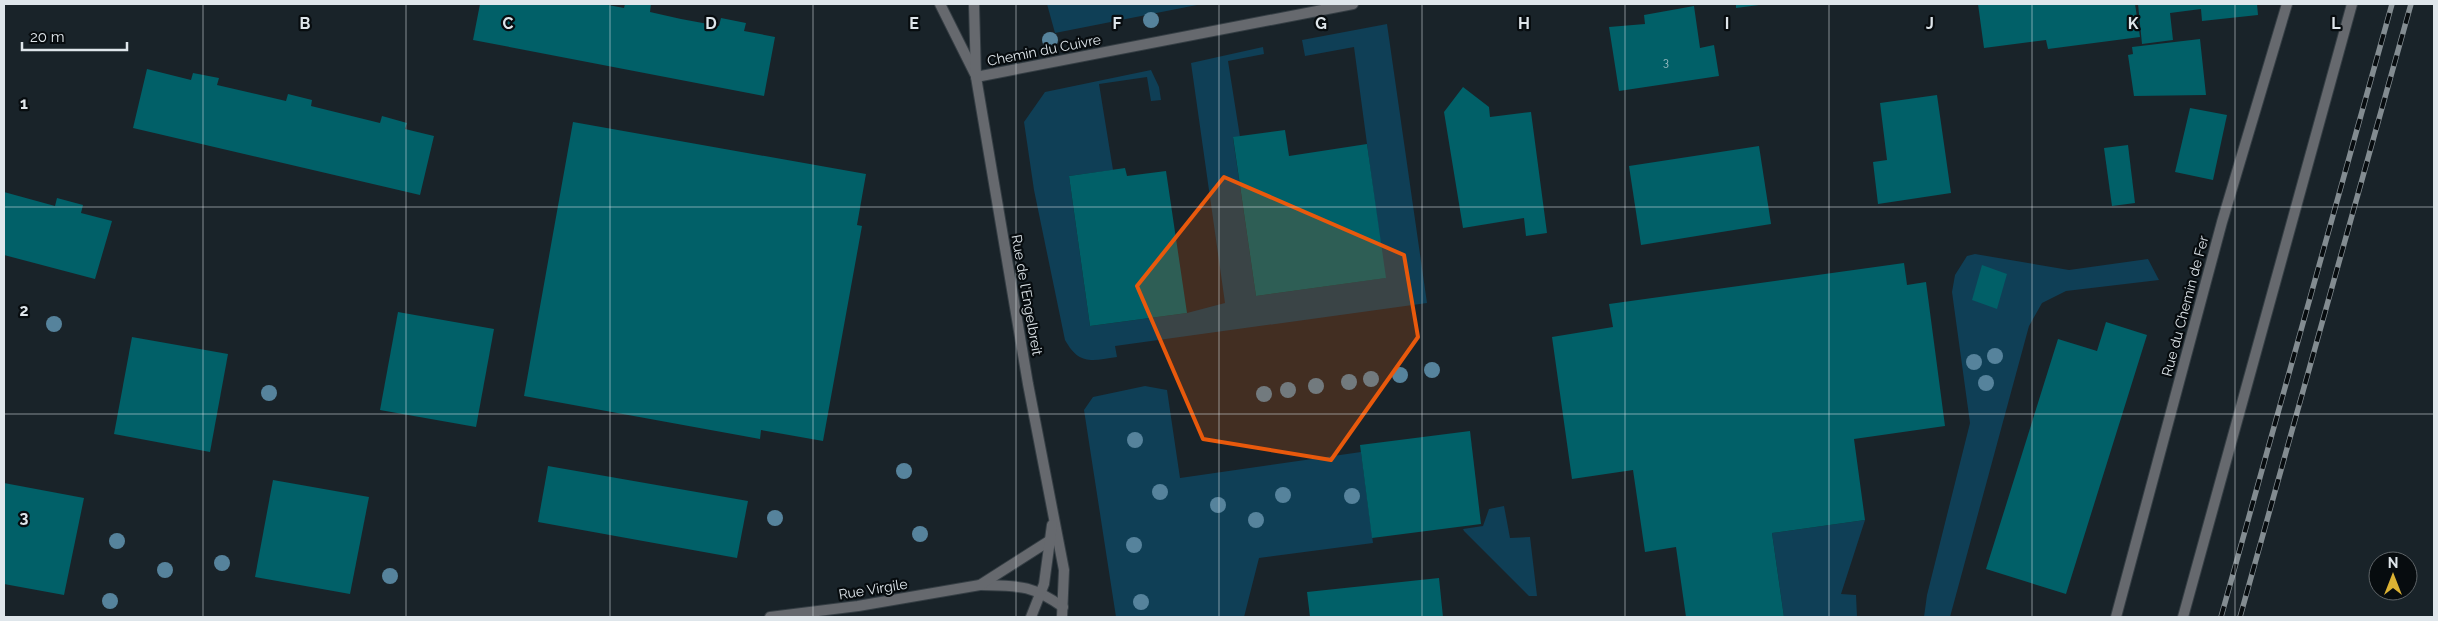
<svg xmlns="http://www.w3.org/2000/svg" width="2438" height="621" viewBox="0 0 2438 621" font-family="Raleway,sans-serif">
	<style>
		.green { fill: #0f3f56 }
		.building { fill: #016068 }
		.lines { fill: none; stroke-linecap: round; stroke-linejoin: round }
		.service-casing { stroke: #353e44; stroke-width: 12 }
		.minor-casing { stroke: #353e44; stroke-width: 12 }
		.tertiary-casing { stroke: #353e44; stroke-width: 12 }
		.service { stroke: #66696e; stroke-width: 10 }
		.minor { stroke: #66696e; stroke-width: 10 }
		.tertiary { stroke: #66696e; stroke-width: 10 }
		.rail-casing { stroke: #838c91; stroke-width: 5.5 }
		.rail { stroke: #070c0f; stroke-width: 4; stroke-dasharray: 11; stroke-linecap: butt }
		.tree { fill: #56839c }
		.marked { fill: #e8590c; fill-opacity: 0.2; stroke: #e8590c; stroke-width: 4; stroke-linejoin: round }
		.grid { fill: none; stroke: #dfe6eb; stroke-width: 1; stroke-opacity: 0.55 }
		.labels { text-anchor: middle; dominant-baseline: central; stroke-width: 4.5; stroke-linejoin: round; paint-order: stroke }
		.number-label { font-size: 11px; fill: #a8c4ca }
		.street-label { font-size: 14px; fill: #dfe6eb; stroke: #070c0f }
		.grid-label { font-size: 16px; text-anchor: middle; font-weight: bold; fill: #dfe6eb; stroke: #070c0f; stroke-width: 4.5; stroke-linejoin: round; paint-order: stroke }
	</style>
	<rect width="100%" height="100%" fill="#192329"/>
	<g class="green">
		<polygon points="1047,4 1202,4 1055,33"/>
		<path d="M1387,24l40,279 -312,43 2,11c-26,4 -38,8 -52,-17l-31,-150 -10,-68 21,-30 106,-22 8,17 2,13 -10,1 -4,-24 -48,7 14,86 -44,6 21,150 97,-13 38,-10 -34,-240 72,-16 1,7 -36,7 12,76 -7,1 23,158 129,-18 -31,-231 -49,9 -3,-16z"/>
		<polygon points="1975,254 2069,270 2148,259 2159,280 2066,291 2042,303 2029,326 1950,617 1924,617 1927,595 1970,423 1952,292 1955,275 1967,256"/>
		<polygon points="1145,386 1167,390 1180,478 1361,452 1373,543 1259,558 1244,617 1116,617 1084,410 1093,397"/>
		<polygon points="1504,506 1510,538 1530,537 1537,596 1529,596 1464,531 1463,529 1483,526 1489,509"/>
		<polygon points="1865,520 1841,594 1856,595 1857,617 1784,617 1772,533"/>
	</g>
	<g class="building">
		<polygon points="480,4 603,4 624,8 625,4 651,4 650,12 681,19 719,26 721,18 746,23 744,31 775,37 764,96 473,40"/>
		<polygon points="1736,4 1759,4 1759,5 1736,8"/>
		<polygon points="1978,4 2135,4 2140,37 2048,49 2046,40 1984,48"/>
		<polygon points="2138,4 2257,4 2258,15 2202,21 2201,9 2170,13 2173,40 2142,44"/>
		<polygon points="1694,6 1700,48 1714,45 1719,76 1619,91 1609,27 1645,24 1644,15"/>
		<polygon points="2200,39 2206,95 2134,96 2128,55 2133,54 2132,47"/>
		<polygon points="147,69 191,80 193,73 219,78 217,85 286,101 288,94 312,100 311,106 380,123 382,116 407,123 405,129 434,136 420,195 133,128"/>
		<polygon points="1463,87 1489,107 1490,117 1531,112 1547,233 1526,236 1524,218 1463,228 1444,112"/>
		<polygon points="1937,95 1951,193 1878,204 1873,162 1887,160 1880,103"/>
		<polygon points="2190,108 2227,115 2213,180 2175,172"/>
		<polygon points="573,122 866,174 857,225 862,226 823,441 761,430 760,439 524,396"/>
		<polygon points="1285,130 1289,156 1367,144 1386,278 1256,296 1233,137"/>
		<polygon points="2128,145 2135,203 2112,206 2104,148"/>
		<polygon points="1759,146 1771,224 1641,245 1629,166"/>
		<polygon points="1125,168 1127,176 1166,171 1187,313 1090,326 1069,176"/>
		<polygon points="4,192 55,206 57,198 83,205 81,213 112,221 95,279 4,255"/>
		<polygon points="1904,263 1907,285 1926,282 1945,426 1854,439 1865,520 1772,533 1784,617 1686,617 1676,547 1645,552 1633,470 1572,479 1552,337 1613,327 1609,304"/>
		<polygon points="1982,265 2007,274 1997,309 1972,300"/>
		<polygon points="398,312 494,329 476,427 380,410"/>
		<polygon points="2106,322 2147,335 2066,594 1986,569 2058,339 2097,351"/>
		<polygon points="132,337 228,354 210,452 114,434"/>
		<polygon points="1470,431 1481,524 1372,538 1360,445"/>
		<polygon points="548,466 748,501 737,558 538,522"/>
		<polygon points="273,480 369,497 350,594 255,577"/>
		<polygon points="4,483 84,498 64,595 4,584"/>
		<polygon points="1439,578 1443,617 1310,617 1307,592"/>
	</g>
	<g class="lines">
		<defs>
			<polyline id="service" points="2183,617 2352,4"/>
			<g id="minor">
				<polyline points="976,77 1353,4"/>
				<path d="M980,585c39,1 50,-1 83,22"/>
				<polyline points="770,617 858,606 980,585 1049,541"/>
				<polyline points="2116,617 2222,222 2287,4"/>
			</g>
			<g id="tertiary">
				<polyline points="940,4 975,74"/>
				<polyline points="974,4 976,77 1028,384 1064,570 1062,617"/>
				<polyline points="1031,617 1044,584 1052,525"/>
			</g>
		</defs>
		<use href="#service" class="service-casing"/>
		<use href="#minor" class="minor-casing"/>
		<use href="#tertiary" class="tertiary-casing"/>
		<use href="#service" class="service"/>
		<use href="#minor" class="minor"/>
		<use href="#tertiary" class="tertiary"/>
		<defs>
			<g id="rail">
				<polyline points="2221,617 2392,4"/>
				<polyline points="2240,617 2411,4"/>
			</g>
		</defs>
		<use href="#rail" class="rail-casing"/>
		<use href="#rail" class="rail"/>
	</g>
	<g class="tree">
		<circle cx="1151" cy="20" r="8"/>
		<circle cx="1050" cy="40" r="8"/>
		<circle cx="54" cy="324" r="8"/>
		<circle cx="1995" cy="356" r="8"/>
		<circle cx="1974" cy="362" r="8"/>
		<circle cx="1432" cy="370" r="8"/>
		<circle cx="1400" cy="375" r="8"/>
		<circle cx="1371" cy="379" r="8"/>
		<circle cx="1349" cy="382" r="8"/>
		<circle cx="1986" cy="383" r="8"/>
		<circle cx="1316" cy="386" r="8"/>
		<circle cx="1288" cy="390" r="8"/>
		<circle cx="269" cy="393" r="8"/>
		<circle cx="1264" cy="394" r="8"/>
		<circle cx="1135" cy="440" r="8"/>
		<circle cx="904" cy="471" r="8"/>
		<circle cx="1160" cy="492" r="8"/>
		<circle cx="1283" cy="495" r="8"/>
		<circle cx="1352" cy="496" r="8"/>
		<circle cx="1218" cy="505" r="8"/>
		<circle cx="775" cy="518" r="8"/>
		<circle cx="1256" cy="520" r="8"/>
		<circle cx="920" cy="534" r="8"/>
		<circle cx="117" cy="541" r="8"/>
		<circle cx="1134" cy="545" r="8"/>
		<circle cx="222" cy="563" r="8"/>
		<circle cx="165" cy="570" r="8"/>
		<circle cx="390" cy="576" r="8"/>
		<circle cx="110" cy="601" r="8"/>
		<circle cx="1141" cy="602" r="8"/>
	</g>
	<path class="marked" d="M1224,177l180,78 14,82 -87,123 -128,-21 -66,-153z"/>
	<path class="grid" d="M203,4v613M406,4v613M610,4v613M813,4v613M1016,4v613M1219,4v613M1422,4v613M1625,4v613M1829,4v613M2032,4v613M2235,4v613M4,207h2430M4,414h2430"/>
	<g class="labels">
		<g class="number-label">
			<text x="1666" y="62">3</text>
		</g>
		<g class="street-label">
			<text transform="translate(1044 50) rotate(-11)">Chemin du Cuivre</text>
			<text transform="translate(1027 295) rotate(80)">Rue de l'Engelbreit</text>
			<text transform="translate(2185 306) rotate(-75)">Rue du Chemin de Fer</text>
			<text transform="translate(873 589) rotate(-9)">Rue Virgile</text>
		</g>
	</g>
	<g class="grid-label">
		<text x="305" y="29">B</text>
		<text x="508" y="29">C</text>
		<text x="711" y="29">D</text>
		<text x="914" y="29">E</text>
		<text x="1117" y="29">F</text>
		<text x="1321" y="29">G</text>
		<text x="1524" y="29">H</text>
		<text x="1727" y="29">I</text>
		<text x="1930" y="29">J</text>
		<text x="2133" y="29">K</text>
		<text x="2336" y="29">L</text>
		<text x="24" y="109">1</text>
		<text x="24" y="316">2</text>
		<text x="24" y="523">3</text>
	</g>
	<rect width="2438" height="621" fill="none" stroke="#dfe6eb" stroke-width="10"/>
	<g transform="translate(2393 576)"><circle r="24" fill="#070c0f" stroke="#5d6367"/>
	<path d="M0-4L9 19L0 12L-9 19Z" fill="#dcb233"/>
	<text y="-8" font-size="14" font-weight="bold" text-anchor="middle" fill="#dfe6eb">N</text>
	</g>
	<path d="M22 42v8h105v-8" fill="none" stroke="#dfe6eb" stroke-width="2.5"/>
	<text x="30" y="42" font-size="15" fill="#dfe6eb" stroke="#070c0f" stroke-width="4" paint-order="stroke">20 m</text>
</svg>
